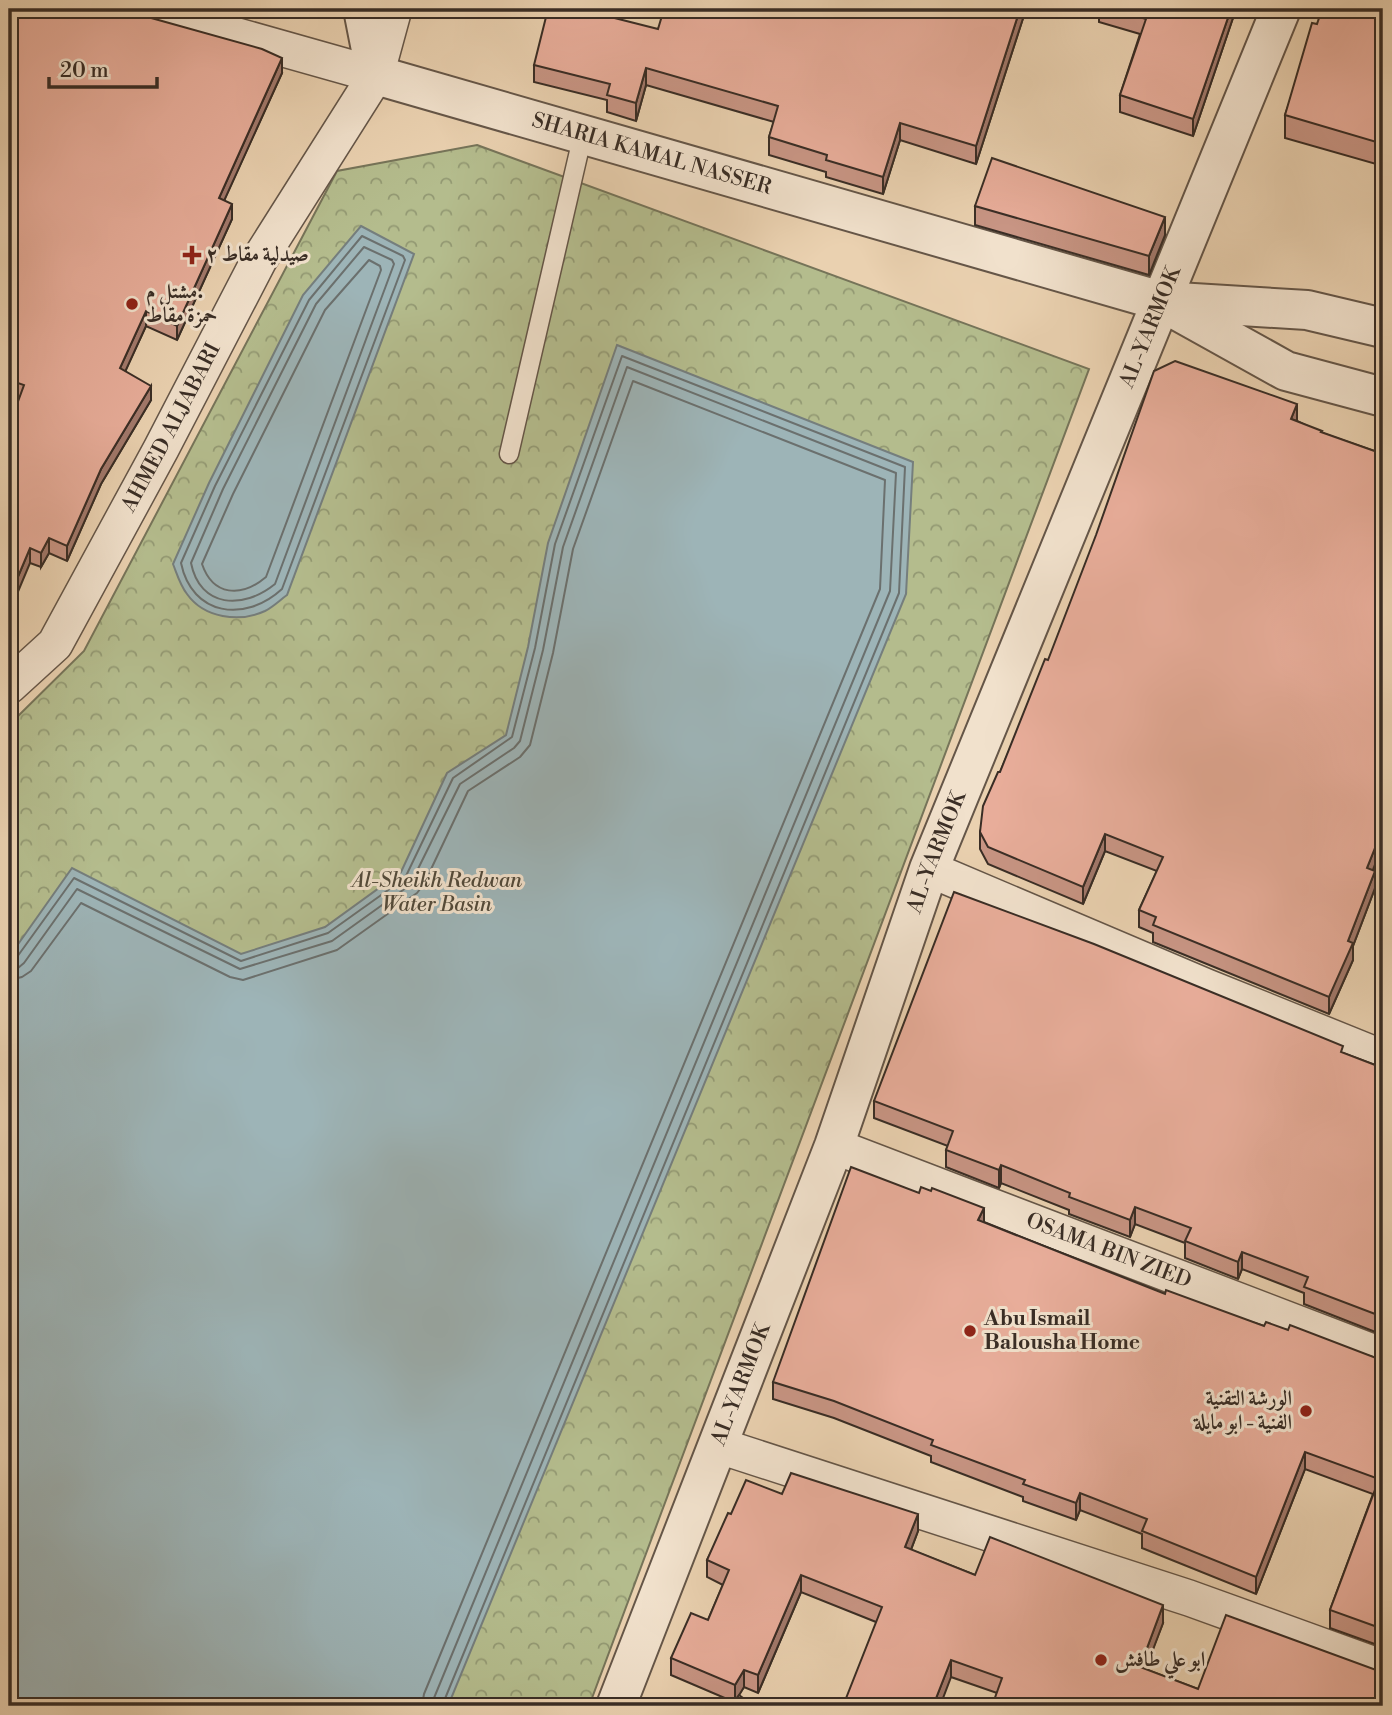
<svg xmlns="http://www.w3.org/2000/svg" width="1392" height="1715" viewBox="0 0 1392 1715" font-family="'Libre Bodoni',Amiri,serif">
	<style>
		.park { fill: url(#park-crowns); stroke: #767459; stroke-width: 2 }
		.water { fill: #9db4b7; stroke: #757e7d; stroke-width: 2 }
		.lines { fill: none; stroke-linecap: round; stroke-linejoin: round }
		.shore { stroke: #6b706e; stroke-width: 2 }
		.service-casing { stroke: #655648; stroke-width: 21 }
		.minor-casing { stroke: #655648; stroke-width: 38 }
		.tertiary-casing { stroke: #655648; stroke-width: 42 }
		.service { stroke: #f1e1cc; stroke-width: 18 }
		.minor { stroke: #f1e1cc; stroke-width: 35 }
		.tertiary { stroke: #f1e1cc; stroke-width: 38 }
		.wall { fill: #c89584; stroke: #392d25; stroke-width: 2 }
		.shaded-wall { fill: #a2796c; stroke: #392d25; stroke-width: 2 }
		.building { fill: #e8ad9a; stroke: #392d25; stroke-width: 2 }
		.poi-dot { fill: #8f2418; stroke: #f1e1cc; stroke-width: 2.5 }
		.labels { text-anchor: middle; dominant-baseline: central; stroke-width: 6; stroke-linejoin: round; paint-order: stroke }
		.street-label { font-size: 21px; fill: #392d25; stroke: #f1e1cc }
		.poi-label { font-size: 21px; font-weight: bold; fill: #392d25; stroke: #f1e1cc; text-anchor: start }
		.park-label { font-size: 21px; font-style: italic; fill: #524a3a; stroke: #f1e1cc }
	</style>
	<defs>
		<pattern id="park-crowns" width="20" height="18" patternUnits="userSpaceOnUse" patternTransform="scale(1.75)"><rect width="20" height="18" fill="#b4bc8d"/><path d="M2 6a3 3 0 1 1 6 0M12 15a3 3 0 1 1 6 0" fill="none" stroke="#939973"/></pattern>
	</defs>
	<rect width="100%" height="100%" fill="#ead1b0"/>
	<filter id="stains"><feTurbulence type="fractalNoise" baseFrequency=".00286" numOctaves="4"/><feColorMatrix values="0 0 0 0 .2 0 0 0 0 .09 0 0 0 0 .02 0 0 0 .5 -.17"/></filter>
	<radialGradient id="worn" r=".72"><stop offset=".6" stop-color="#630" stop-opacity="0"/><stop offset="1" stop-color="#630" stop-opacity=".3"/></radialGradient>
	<polygon class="park" points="477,145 1089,369 589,1706 9,1706 9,725 84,651 337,171"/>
	<g class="water">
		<path d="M361,226l53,28 -127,341c-7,5 -14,12 -22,16 -26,12 -61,7 -78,-17 -7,-9 -10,-20 -14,-30l36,-81 94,-188z"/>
		<polygon points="617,345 913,462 906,594 448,1706 9,1706 9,957 72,868 241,954 325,927 401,872 447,773 506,735 528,647 548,543"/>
	</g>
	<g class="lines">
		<g class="shore">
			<path d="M362,236l41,20 2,4 -123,329c-37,34 -90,27 -101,-26l34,-77 94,-186z"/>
			<path d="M364,247l28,13 2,4 -119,320c-32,26 -75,24 -84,-21l32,-74 93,-185z"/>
			<path d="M369,260l11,6 1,4 -115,307c-25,21 -53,19 -64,-13l31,-70 92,-184z"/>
			<polyline points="9,960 17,957 74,878 241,961 328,933 405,878 453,778 512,737 535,648 555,544 622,356 905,467 899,593 442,1706"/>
			<polyline points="9,969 18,968 24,963 77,889 240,969 332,941 410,885 460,784 514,748 520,741 543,650 563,547 627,367 896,473 890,591 434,1698 433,1706"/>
			<polyline points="9,980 22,977 31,971 81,903 230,977 243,980 337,950 417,893 424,884 468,791 520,757 530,745 553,653 573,549 633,381 885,480 880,589 424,1694 422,1706"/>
		</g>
		<defs>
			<polyline id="service" points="509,454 583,134"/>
			<g id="minor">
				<polyline points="142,9 376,75"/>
				<path id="s1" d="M9,686l46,-42 106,-195 98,-189 117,-185 18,-66"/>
				<polyline points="929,869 1207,987 1383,1058"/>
				<path id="s2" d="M834,1146l549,210"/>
				<polyline points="717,1445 1189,1598 1383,1668"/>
			</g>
			<g id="tertiary">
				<path id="s3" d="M363,9l13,66 785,226 146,9 76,18"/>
				<polyline points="1169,306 1286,371 1383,397"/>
				<path id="s4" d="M616,1706l218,-560 95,-277 352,-860"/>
			</g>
		</defs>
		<use href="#service" class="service-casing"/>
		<use href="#minor" class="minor-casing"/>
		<use href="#tertiary" class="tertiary-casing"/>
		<use href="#service" class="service"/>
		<use href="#minor" class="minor"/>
		<use href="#tertiary" class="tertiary"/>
	</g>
	<g class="wall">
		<polygon points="9,9 137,14 282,73 224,200 232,219 177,340 146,326 125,371 151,400 101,484 67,561 49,553 41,567 30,563 19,398 9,394"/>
		<polygon points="425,9 456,9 454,16"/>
		<polygon points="1026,9 976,164 900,140 883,194 826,177 826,172 769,155 769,137 774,122 646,85 636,121 607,112 607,100 534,82 534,65 658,29"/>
		<polygon points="1069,9 1236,9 1193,136 1120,112 1120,95 1140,34 1099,22 1099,18"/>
		<polygon points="1383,9 1383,166 1285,138 1285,115 1317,24"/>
		<polygon points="975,206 1165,235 1149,275 975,225"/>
		<polygon points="1297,421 1322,433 1383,454 1383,844 1373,870 1375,888 1353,946 1353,960 1329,1014 1153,942 1153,933 1139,927 1139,910 1157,871 1105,851 1083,904 988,864 980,849 980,832 1000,772 1048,660"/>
		<polygon points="1343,1053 1383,1068 1383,1335 1304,1304 1304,1293 1242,1269 1238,1279 1185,1258 1185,1243 1135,1224 1130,1237 1069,1214 1069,1210 1001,1183 999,1188 946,1167 946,1150 948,1146 874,1118 874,1101"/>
		<polygon points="984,1222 1165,1294 1264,1326 1288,1330 1376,1358 1383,1358 1383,1647 1330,1628 1330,1610 1373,1494 1305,1469 1256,1594 1142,1548 1142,1534 1080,1510 1076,1520 1023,1501 1023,1497 931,1462 931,1456 834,1418 773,1399 773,1382"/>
		<polygon points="782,1494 918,1531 911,1550 975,1575 1163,1623 1145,1669 1198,1689 1376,1670 1383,1706 997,1693 951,1677 876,1622 801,1592 758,1693 744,1687 734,1702 671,1675 671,1658 708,1620 723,1585 707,1577 707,1560 731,1514"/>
	</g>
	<g class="shaded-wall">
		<polygon points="1020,9 1026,9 976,164 976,146"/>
		<polygon points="1231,9 1236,9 1193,136 1193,119"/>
		<polygon points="282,58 282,73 219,212 219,198"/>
		<polygon points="646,68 646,85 636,121 636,103"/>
		<polygon points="900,123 900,140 883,194 883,177"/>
		<polygon points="232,204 232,219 177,340 177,326"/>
		<polygon points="1165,217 1165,235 1149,275 1149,256"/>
		<polygon points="146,311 146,326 120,383 120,368"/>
		<polygon points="151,386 151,400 101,484 67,561 67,546 101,469"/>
		<polygon points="1297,404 1297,421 1291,419"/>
		<polygon points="49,538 49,553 41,567 41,553"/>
		<polygon points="30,548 30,563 9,613 9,598"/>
		<polygon points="1383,828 1383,844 1367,885 1367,868"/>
		<polygon points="1105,834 1105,851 1083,904 1083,887"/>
		<polygon points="1375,871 1375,888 1353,946 1353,960 1329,1014 1329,997 1348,941"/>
		<polygon points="1001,1165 1001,1183 999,1188 999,1170"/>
		<polygon points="1135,1207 1135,1224 1130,1237 1130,1220"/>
		<polygon points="984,1208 984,1225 978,1220"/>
		<polygon points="1242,1252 1242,1269 1238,1279 1238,1262"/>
		<polygon points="1305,1452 1305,1469 1256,1594 1256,1577"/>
		<polygon points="1080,1493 1080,1510 1076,1520 1076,1503"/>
		<polygon points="918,1514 918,1531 905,1565 905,1547"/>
		<polygon points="801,1575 801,1592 758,1693 758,1675"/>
		<polygon points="1163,1605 1163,1623 1140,1684 1140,1667"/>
		<polygon points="951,1660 951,1677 940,1706 933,1706"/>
		<polygon points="744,1670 744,1687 735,1702 735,1685"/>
	</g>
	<g class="building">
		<polygon points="9,9 130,9 137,14 262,49 282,58 219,198 232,204 177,326 146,311 120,368 151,386 101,469 67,546 49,538 41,553 30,548 9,598 9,426 24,385 9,380"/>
		<polygon points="548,9 579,9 658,29 664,9 1020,9 976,146 900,123 883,177 826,160 827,155 769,137 778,106 646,68 636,103 607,95 610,84 534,65"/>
		<polygon points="1113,9 1231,9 1193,119 1120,95 1146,19"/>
		<polygon points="1322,9 1383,9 1383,144 1285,115 1312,23 1317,24"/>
		<polygon points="992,158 1165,217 1149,256 975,206"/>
		<polygon points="1175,361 1297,404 1291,419 1322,431 1321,432 1383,454 1383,828 1367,868 1375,871 1348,941 1353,943 1329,997 1153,925 1156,917 1139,910 1163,857 1105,834 1083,887 988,847 980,832 983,806 998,772 1000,772 1045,659 1048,660 1096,535 1154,371"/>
		<polygon points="954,892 1094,944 1343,1046 1341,1052 1383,1068 1383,1317 1304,1287 1308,1277 1242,1252 1238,1262 1185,1241 1191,1228 1135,1207 1130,1220 1069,1197 1070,1193 1001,1165 999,1170 946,1150 953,1131 874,1101"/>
		<polygon points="851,1167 919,1193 921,1187 931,1191 932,1188 984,1208 978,1220 1165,1294 1166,1290 1264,1326 1266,1322 1288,1330 1290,1325 1376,1358 1383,1358 1383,1629 1330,1610 1379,1479 1305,1452 1256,1577 1142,1531 1147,1519 1080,1493 1076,1503 1023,1484 1025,1480 931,1445 933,1440 834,1401 773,1382"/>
		<polygon points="791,1473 918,1514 905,1547 975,1575 990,1537 1163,1605 1140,1667 1198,1689 1226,1615 1376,1670 1383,1670 1383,1706 992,1706 1002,1678 951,1660 933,1706 843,1706 882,1607 801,1575 758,1675 744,1670 735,1685 671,1658 691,1613 708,1620 729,1570 707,1560 728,1513 731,1514 746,1480 782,1494"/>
		<polygon points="739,1695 754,1706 730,1706"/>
	</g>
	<g class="poi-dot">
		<path d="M188.5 244.5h7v7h7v7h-7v7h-7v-7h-7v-7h7z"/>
		<circle cx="132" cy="304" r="7"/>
		<circle cx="970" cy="1331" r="7"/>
		<circle cx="1306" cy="1411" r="7"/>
		<circle cx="1101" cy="1660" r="7"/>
	</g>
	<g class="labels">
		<g class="street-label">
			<text stroke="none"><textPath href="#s3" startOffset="354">SHARIA KAMAL NASSER</textPath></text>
			<text stroke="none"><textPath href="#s4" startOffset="1479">AL-YARMOK</textPath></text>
			<text stroke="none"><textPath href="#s1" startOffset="308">AHMED ALJABARI</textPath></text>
			<text stroke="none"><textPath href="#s4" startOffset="912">AL-YARMOK</textPath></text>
			<text stroke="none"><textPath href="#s2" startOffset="294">OSAMA BIN ZIED</textPath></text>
			<text stroke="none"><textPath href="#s4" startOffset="345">AL-YARMOK</textPath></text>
		</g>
		<g class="poi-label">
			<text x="206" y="255">صيدلية مقاط ٢</text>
			<text x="146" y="292">مشتل م.<tspan x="146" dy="24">حمزة مقاط</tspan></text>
			<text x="984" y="1319">Abu Ismail<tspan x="984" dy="24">Balousha Home</tspan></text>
			<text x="1292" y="1399" text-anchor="end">الورشة التقنية<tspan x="1292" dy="24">الفنية - ابو مايلة</tspan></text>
			<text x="1115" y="1660">ابو علي طافش</text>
		</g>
		<g class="park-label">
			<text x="437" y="881">Al-Sheikh Redwan<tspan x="437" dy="24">Water Basin</tspan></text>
		</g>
	</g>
	<rect width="1392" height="1715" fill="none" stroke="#ead1b0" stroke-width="35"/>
	<rect x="10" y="10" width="1371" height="1694" fill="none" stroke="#392d25" stroke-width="3.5"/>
	<rect x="18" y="18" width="1357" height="1680" fill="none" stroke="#392d25" stroke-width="2"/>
	<path d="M49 77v10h108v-10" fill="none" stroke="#392d25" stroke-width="3.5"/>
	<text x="60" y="77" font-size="21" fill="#392d25" stroke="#f1e1cc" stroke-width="5" paint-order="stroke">20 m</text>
	<rect width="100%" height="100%" filter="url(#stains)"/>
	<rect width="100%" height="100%" fill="url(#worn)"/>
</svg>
